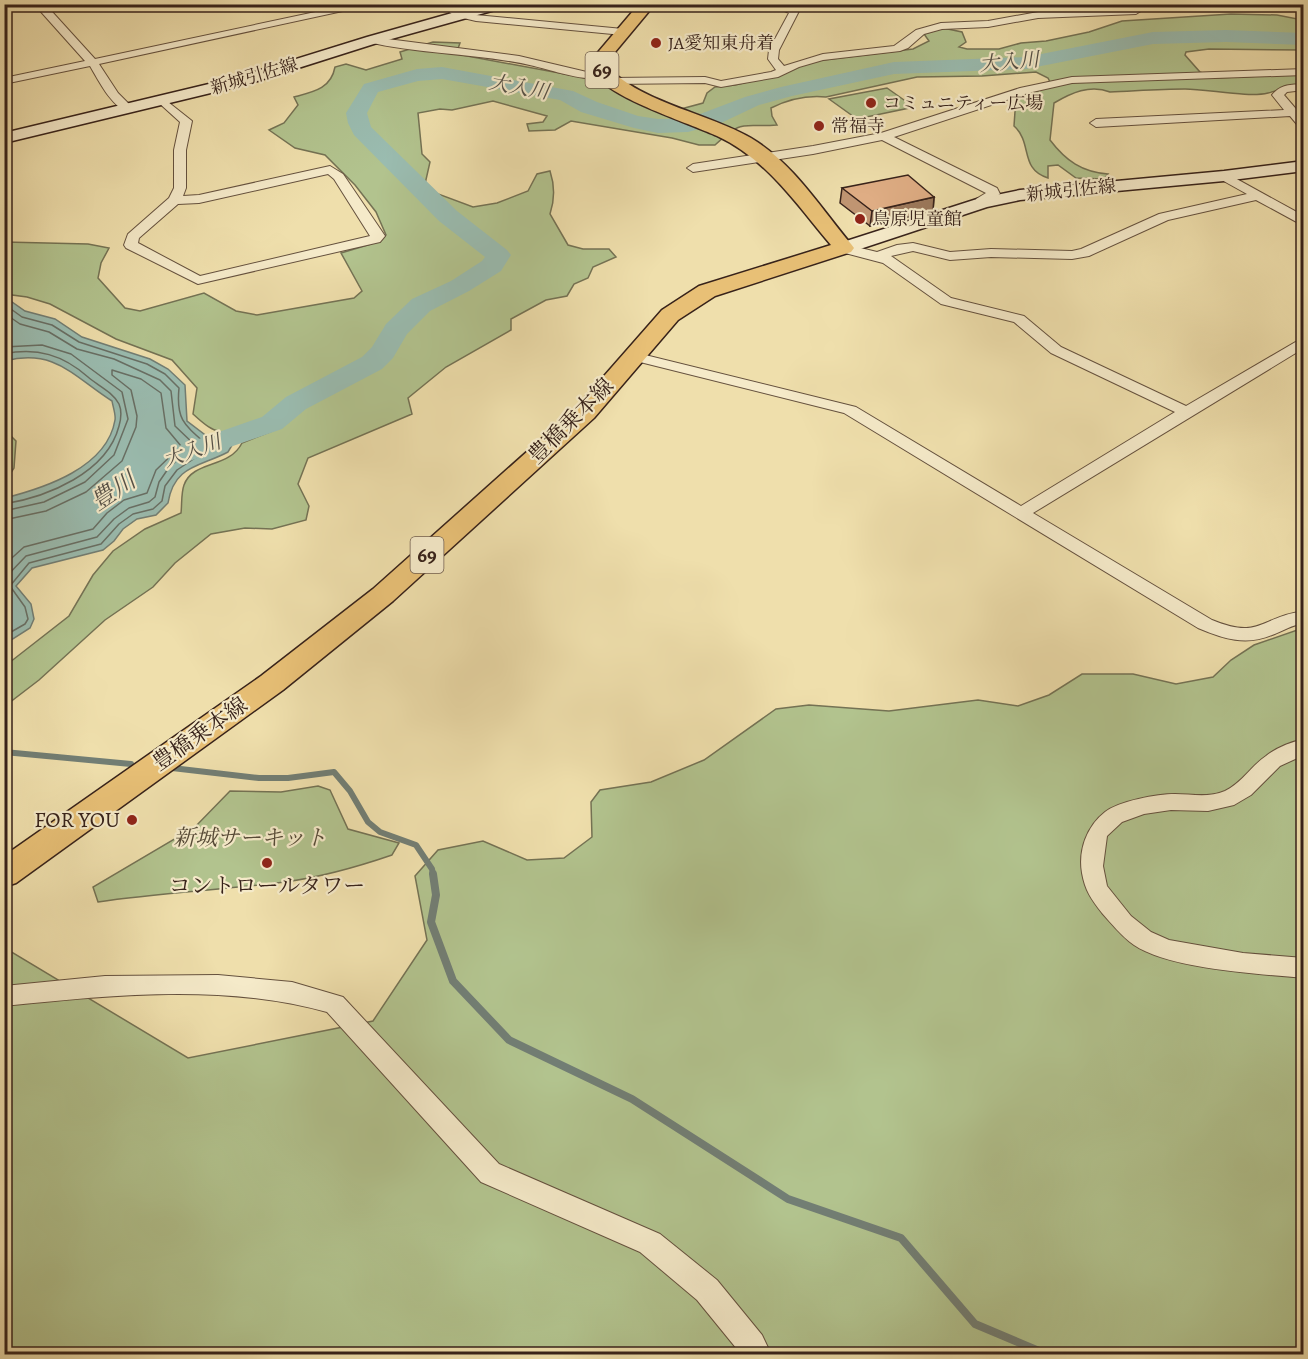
<svg xmlns="http://www.w3.org/2000/svg" width="1308" height="1359" viewBox="0 0 1308 1359" font-family="Alegreya,'Noto Serif JP',serif">
	<style>
		.green { fill: #b2c38e; stroke: #747254; stroke-width: 1.5 }
		.water { fill: #9abcb0; stroke: #727e74; stroke-width: 1.5 }
		.lines { fill: none; stroke-linecap: round; stroke-linejoin: round }
		.shore { stroke: #686f65; stroke-width: 1.5 }
		.stream-far1 { stroke: #727e74; stroke-width: 6 }
		.stream { stroke: #727e74; stroke-width: 8 }
		.river { fill: #9abcb0; fill-rule: evenodd }
		.minor-casing { stroke: #65513e; stroke-width: 2 }
		.secondary-casing { stroke: #37221a; stroke-width: 3 }
		.primary-casing { stroke: #37221a; stroke-width: 3 }
		.minor { fill: #f5eac9; fill-rule: evenodd }
		.secondary { fill: #f5eac9; fill-rule: evenodd }
		.primary { fill: #e8c076; fill-rule: evenodd }
		.wall { fill: #c09572; stroke: #37221a; stroke-width: 1.5 }
		.shaded-wall { fill: #9c795c; stroke: #37221a; stroke-width: 1.5 }
		.building { fill: #dfad84; stroke: #37221a; stroke-width: 1.5 }
		.poi-dot { fill: #8f2418; stroke: #f5eac9; stroke-width: 2 }
		.labels { text-anchor: middle; dominant-baseline: central; stroke-width: 4.5; stroke-linejoin: round; paint-order: stroke }
		.far-poi-label { font-size: 18px; fill: #37221a; stroke: #f5eac9; text-anchor: start }
		.far-street-label { font-size: 18px; fill: #37221a; stroke: #f5eac9 }
		.far-water-label { font-size: 20px; font-style: italic; fill: #555047; stroke: #f5eac9 }
		.shield { fill: #f5eac9; stroke: #705e4e; stroke-width: 1.5 }
		.shield-label { font-size: 21px; font-weight: bold; fill: #37221a }
		.street-label { font-size: 22px; fill: #37221a; stroke: #f5eac9 }
		.poi-label { font-size: 22px; fill: #37221a; stroke: #f5eac9; text-anchor: end }
		.park-label { font-size: 22px; font-style: italic; fill: #564a37; stroke: #f5eac9 }
		.water-label { font-size: 24px; font-style: italic; fill: #555047; stroke: #f5eac9 }
	</style>
	<rect width="100%" height="100%" fill="#efdfac"/>
	<filter id="stains"><feTurbulence type="fractalNoise" baseFrequency=".00333" numOctaves="4"/><feColorMatrix values="0 0 0 0 .2 0 0 0 0 .09 0 0 0 0 .02 0 0 0 .5 -.17"/></filter>
	<radialGradient id="worn" r=".72"><stop offset=".6" stop-color="#630" stop-opacity="0"/><stop offset="1" stop-color="#630" stop-opacity=".3"/></radialGradient>
	<g class="green">
		<path d="M1231,14l46,1 26,5v30l-94,-1 -23,3 -1,3 15,17 15,6 88,-4v10c-12,1 -23,6 -35,9 -20,5 -60,-4 -83,-4 -25,0 -50,2 -75,3 -20,-8 -39,1 -56,11l-4,37c16,21 32,32 58,34l-4,5 -28,-1 -18,-13 -10,1v12c-29,-9 -15,-35 -34,-52l2,-29 35,-13 -3,-6 -12,-6 -54,4 -65,1 -91,20c-20,-2 -37,2 -55,11l1,8 5,9c-36,3 -33,-7 -62,20h-16l-27,-7 -101,-17 -16,9 -26,1 -2,-7 16,-2 4,-6 -54,-15 -41,9 -12,-1 -22,4 4,41 8,8 -5,22 5,7 43,16 24,-4 31,-12 9,-17 13,-3c5,15 5,28 0,43l18,31 15,4h26l7,8 -23,10 -5,11 -14,6 -7,12 -21,4 -35,19v11l-65,37 -38,31 4,16 -104,44 -10,26 11,22 -3,14 -34,9 -27,-1 -34,6 -36,29 -22,24 -48,33 -66,60 -34,26v-40l64,-50 24,-41 20,-24 32,-22 36,-16c1,-8 0,-20 3,-28 9,-25 45,-16 58,-42l28,-11 -16,-8c-32,11 -36,13 -61,-10l4,-26 -25,-28 -56,-21 -66,-35 -23,-7 -22,-3v-52l83,2 21,4 -8,15 -3,15 27,30 15,3 64,-18 32,18 21,4 97,-17 8,-7 -21,-38 30,-9 15,-9 -10,-23 -21,-27 -30,-30 -30,-7 -26,-18 15,-7 14,-18 -4,-8c19,-5 37,-8 41,-30l11,-3 20,6 36,-11 -2,-7 33,-10 27,1 -4,11 125,23 21,6 64,30 37,-10 4,-10 8,-6 20,-2 33,-8 47,-16 98,-12 16,-8 -5,-7 19,-6 19,4 4,10 -7,5 8,2h32l22,-6 25,-2 43,-9 33,-11z"/>
		<polygon points="887,88 914,107 857,119 829,99"/>
		<polygon points="4,429 16,441 14,468 5,482"/>
		<polygon points="1303,628 1303,1354 5,1354 5,948 188,1058 373,1021 427,940 415,876 438,850 483,841 527,860 564,858 592,837 591,802 600,790 651,782 704,760 776,709 809,705 889,711 978,700 1018,706 1049,695 1082,674 1133,674 1176,684 1213,677 1231,660 1254,645"/>
		<path d="M318,786l12,4 18,39 51,14 -7,12c-35,12 -71,22 -107,27 -62,8 -125,11 -187,20l-5,-15 102,-60 35,-36 51,1z"/>
	</g>
	<path class="water" d="M5,297l20,14 30,8 27,18 68,22 18,10 17,16 2,36 21,16h17l9,5 -6,10c-28,15 -54,13 -60,51l-12,12 -19,4 -14,10 -9,12 -11,9 -71,18 -16,18 15,18 3,15 -4,9 -25,16v-146c39,-10 102,-30 110,-78 1,-5 -2,-13 -3,-19 -38,-24 -57,-53 -107,-40z"/>
	<g class="lines">
		<g class="shore">
			<path d="M4,304l18,13 30,8 27,17 68,22 18,10 14,14c-3,30 4,36 26,55h16l3,3 -29,12 -18,12 -12,16 -3,15 -9,8 -20,5 -14,10 -18,20 -72,19 -19,23 15,21 3,12 -3,5 -21,12"/>
			<polyline points="4,313 20,324 49,332 77,349 114,359 160,380 171,391 175,426 197,447 170,466 159,482 155,497 149,502 129,508 114,519 97,537 26,556 4,579"/>
			<polyline points="4,347 42,345 71,354 122,392 128,419 114,455 85,482 44,502 4,511"/>
			<path d="M4,354c33,-7 59,1 84,23 9,8 25,15 31,27 3,7 2,15 0,22 -12,47 -72,71 -115,78"/>
			<polyline points="4,520 46,511 86,492 122,461 136,427 137,416 131,390 112,375 112,370 141,379 161,393 166,428 181,446 156,470 147,493 124,500 107,513 93,529 24,547 4,565"/>
		</g>
		<g class="stream-far1">
			<polyline points="4,752 131,764"/>
			<polyline points="172,768 259,778 288,778 334,772 350,791 368,822 380,832 416,845 432,869 433,875"/>
		</g>
		<polyline class="stream" points="433,874 436,895 431,922 453,981 509,1040 632,1099 788,1199 901,1238 975,1324 1046,1354"/>
		<polygon class="river" points="1226,30 1304,33 1304,45 1226,42 1153,44 1026,69 894,74 792,96 759,105 721,123 688,132 658,133 634,128 581,112 560,100 442,79 418,81 378,92 367,113 371,127 457,211 507,250 511,255 501,271 469,291 430,311 407,334 393,358 382,369 306,409 282,429 181,464 170,461 166,455 170,449 262,417 286,397 362,357 372,347 386,324 412,299 451,281 482,261 485,257 439,221 354,135 348,123 346,113 364,84 417,69 442,67 573,91 597,102 638,116 658,119 687,119 745,97 781,87 894,62 1026,57 1153,32"/>
		<defs>
			<g id="minor">
				<path d="M34,4h11l50,55 258,-55h22l-276,60 19,29 16,16 -6,3c-17,-6 -29,-31 -38,-46l-86,18v-6l81,-17z"/>
				<path d="M438,4c15,0 24,8 38,11l147,14 5,3 -5,3 -147,-14 -21,-5z"/>
				<polygon points="769,4 785,4 799,11 779,50 778,59 784,66 823,54 894,46 916,30 941,23 988,21 1038,12 1134,8 1136,7 1134,4 1145,4 1147,7 1136,14 1038,18 988,27 942,29 924,34 908,48 900,51 823,60 799,67 778,77 721,87 705,83 611,84 605,81 611,78 705,77 721,81 771,72 776,70 768,59 769,50 789,13"/>
				<path d="M372,37l147,19 72,17 14,-1 6,3c-14,11 -60,-5 -77,-9 -54,-13 -111,-11 -166,-24l-1,-2z"/>
				<polygon points="1304,69 1304,75 1072,83 1028,93 894,137 997,188 1000,194 989,201 988,206 978,206 976,199 986,193 882,140 813,154 693,172 687,168 693,164 813,146 881,133 1020,88 1072,77"/>
				<path d="M1304,84v6l-17,2 -3,3 12,14h8v7h-3l3,13 -4,-1 -10,-12 -194,11 -6,-4 6,-4 188,-9 -12,-15c9,-11 18,-10 32,-11z"/>
				<path d="M163,98l29,23 -6,29v38l-3,8 16,-1 131,-29 13,8 42,62 -5,6 -182,42 -72,-36 -2,-3 4,-11 41,-36 5,-10v-38l6,-28 -21,-19 -2,-2zM328,174l6,5 36,57 -170,40 -62,-33 1,-5 39,-34 21,-1z"/>
				<path d="M1224,172l80,44v10l-48,-26 -88,20 -79,36 -17,3 -81,-2 -41,3 -37,-9 -22,5 60,42 73,18 37,31 125,59 118,-69v11l-271,165 179,107c48,20 48,-3 92,-9v12c-12,2 -21,8 -32,12 -26,11 -48,4 -74,-7l-354,-215 -216,-54 -2,-3 7,-4 223,55 165,99 154,-94 -124,-59 -37,-31 -73,-18 -58,-41 -38,-10 -8,-5 7,-4 33,8 20,-7 16,-2 37,9 41,-3 81,2 9,-2 78,-35 88,-20 -27,-15 -2,-3 2,-3z"/>
				<path d="M1304,739v16l-24,11 -29,29 -17,10 -26,6 -37,-1 -27,4 -22,8 -15,14 -4,30 4,20 24,30 20,16 18,8 74,13 61,5v20c-44,-4 -135,-9 -170,-33 -13,-9 -22,-21 -32,-32 -11,-14 -17,-23 -20,-40 -4,-23 5,-47 23,-61 14,-11 52,-18 70,-18 16,0 34,4 50,-3 17,-8 26,-25 41,-35 10,-8 25,-14 38,-17z"/>
				<path d="M218,975l74,7 51,15 156,167 161,70 57,46 45,55 9,19h-30l-44,-54 -57,-48 -159,-70 -154,-170c-104,-29 -216,-17 -323,-6v-20l101,-10z"/>
			</g>
			<g id="secondary">
				<polygon points="484,4 508,4 506,7 377,43 248,84 4,143 4,133 238,77 367,37"/>
				<polygon points="1304,161 1304,171 1224,181 1020,200 987,207 851,252 837,252 835,248 837,244 977,199 1020,190 1224,171"/>
			</g>
			<path id="primary" d="M639,4h16l-45,54 1,13c39,34 96,42 140,67 42,25 69,69 100,106l3,4 -3,4 -136,44 -37,24 -84,98 -201,183 -110,89 -267,193 -12,4v-31l257,-180 112,-87 203,-181 86,-98 37,-24 132,-41c-35,-41 -63,-85 -114,-109 -28,-13 -105,-37 -121,-61 -4,-6 -3,-11 -2,-18z"/>
		</defs>
		<use href="#minor" class="minor-casing"/>
		<use href="#secondary" class="secondary-casing"/>
		<use href="#primary" class="primary-casing"/>
		<use href="#minor" class="minor"/>
		<use href="#secondary" class="secondary"/>
		<use href="#primary" class="primary"/>
	</g>
	<polygon class="wall" points="842,188 934,197 933,211 870,226 840,203"/>
	<polygon class="shaded-wall" points="934,197 933,211 870,226 872,211"/>
	<polygon class="building" points="908,175 934,197 872,211 842,188"/>
	<g class="poi-dot">
		<circle cx="656" cy="43" r="6"/>
		<circle cx="871" cy="103" r="6"/>
		<circle cx="819" cy="126" r="6"/>
		<circle cx="860" cy="219" r="6"/>
		<circle cx="132" cy="820" r="6"/>
		<circle cx="267" cy="863" r="6"/>
	</g>
	<g class="labels">
		<g class="far-poi-label">
			<text x="668" y="43">JA愛知東舟着</text>
			<text x="883" y="103">コミュニティー広場</text>
			<text x="831" y="126">常福寺</text>
			<text x="872" y="219">鳥原児童館</text>
		</g>
		<g class="far-street-label">
			<text transform="translate(254 76) rotate(-16)">新城引佐線</text>
			<text transform="translate(1071 190) rotate(-6)">新城引佐線</text>
		</g>
		<g class="far-water-label">
			<text transform="translate(1009 62) rotate(-5)">大入川</text>
			<text transform="translate(519 87) rotate(10)">大入川</text>
			<text transform="translate(192 451) rotate(-20)">大入川</text>
		</g>
		<g class="shield">
			<rect x="585.5" y="52" width="33" height="36" rx="4.5"/>
			<rect x="410.5" y="537" width="33" height="36" rx="4.5"/>
		</g>
		<g class="shield-label">
			<text x="602" y="70">69</text>
			<text x="427" y="555">69</text>
		</g>
		<g class="street-label">
			<text transform="translate(571 421) rotate(-45)">豊橋乗本線</text>
			<text transform="translate(200 734) rotate(-35)">豊橋乗本線</text>
		</g>
		<g class="poi-label">
			<text x="120" y="820">FOR YOU</text>
			<text x="267" y="886" text-anchor="middle">コントロールタワー</text>
		</g>
		<g class="park-label">
			<text x="250" y="838">新城サーキット</text>
		</g>
		<g class="water-label">
			<text transform="translate(113 491) rotate(-34)">豊川</text>
		</g>
	</g>
	<rect width="1308" height="1359" fill="none" stroke="#efdfac" stroke-width="24"/>
	<rect x="6" y="6" width="1296" height="1347" fill="none" stroke="#37221a" stroke-width="3"/>
	<rect x="12" y="12" width="1284" height="1335" fill="none" stroke="#37221a" stroke-width="1.5"/>
	<rect width="100%" height="100%" filter="url(#stains)"/>
	<rect width="100%" height="100%" fill="url(#worn)"/>
</svg>
